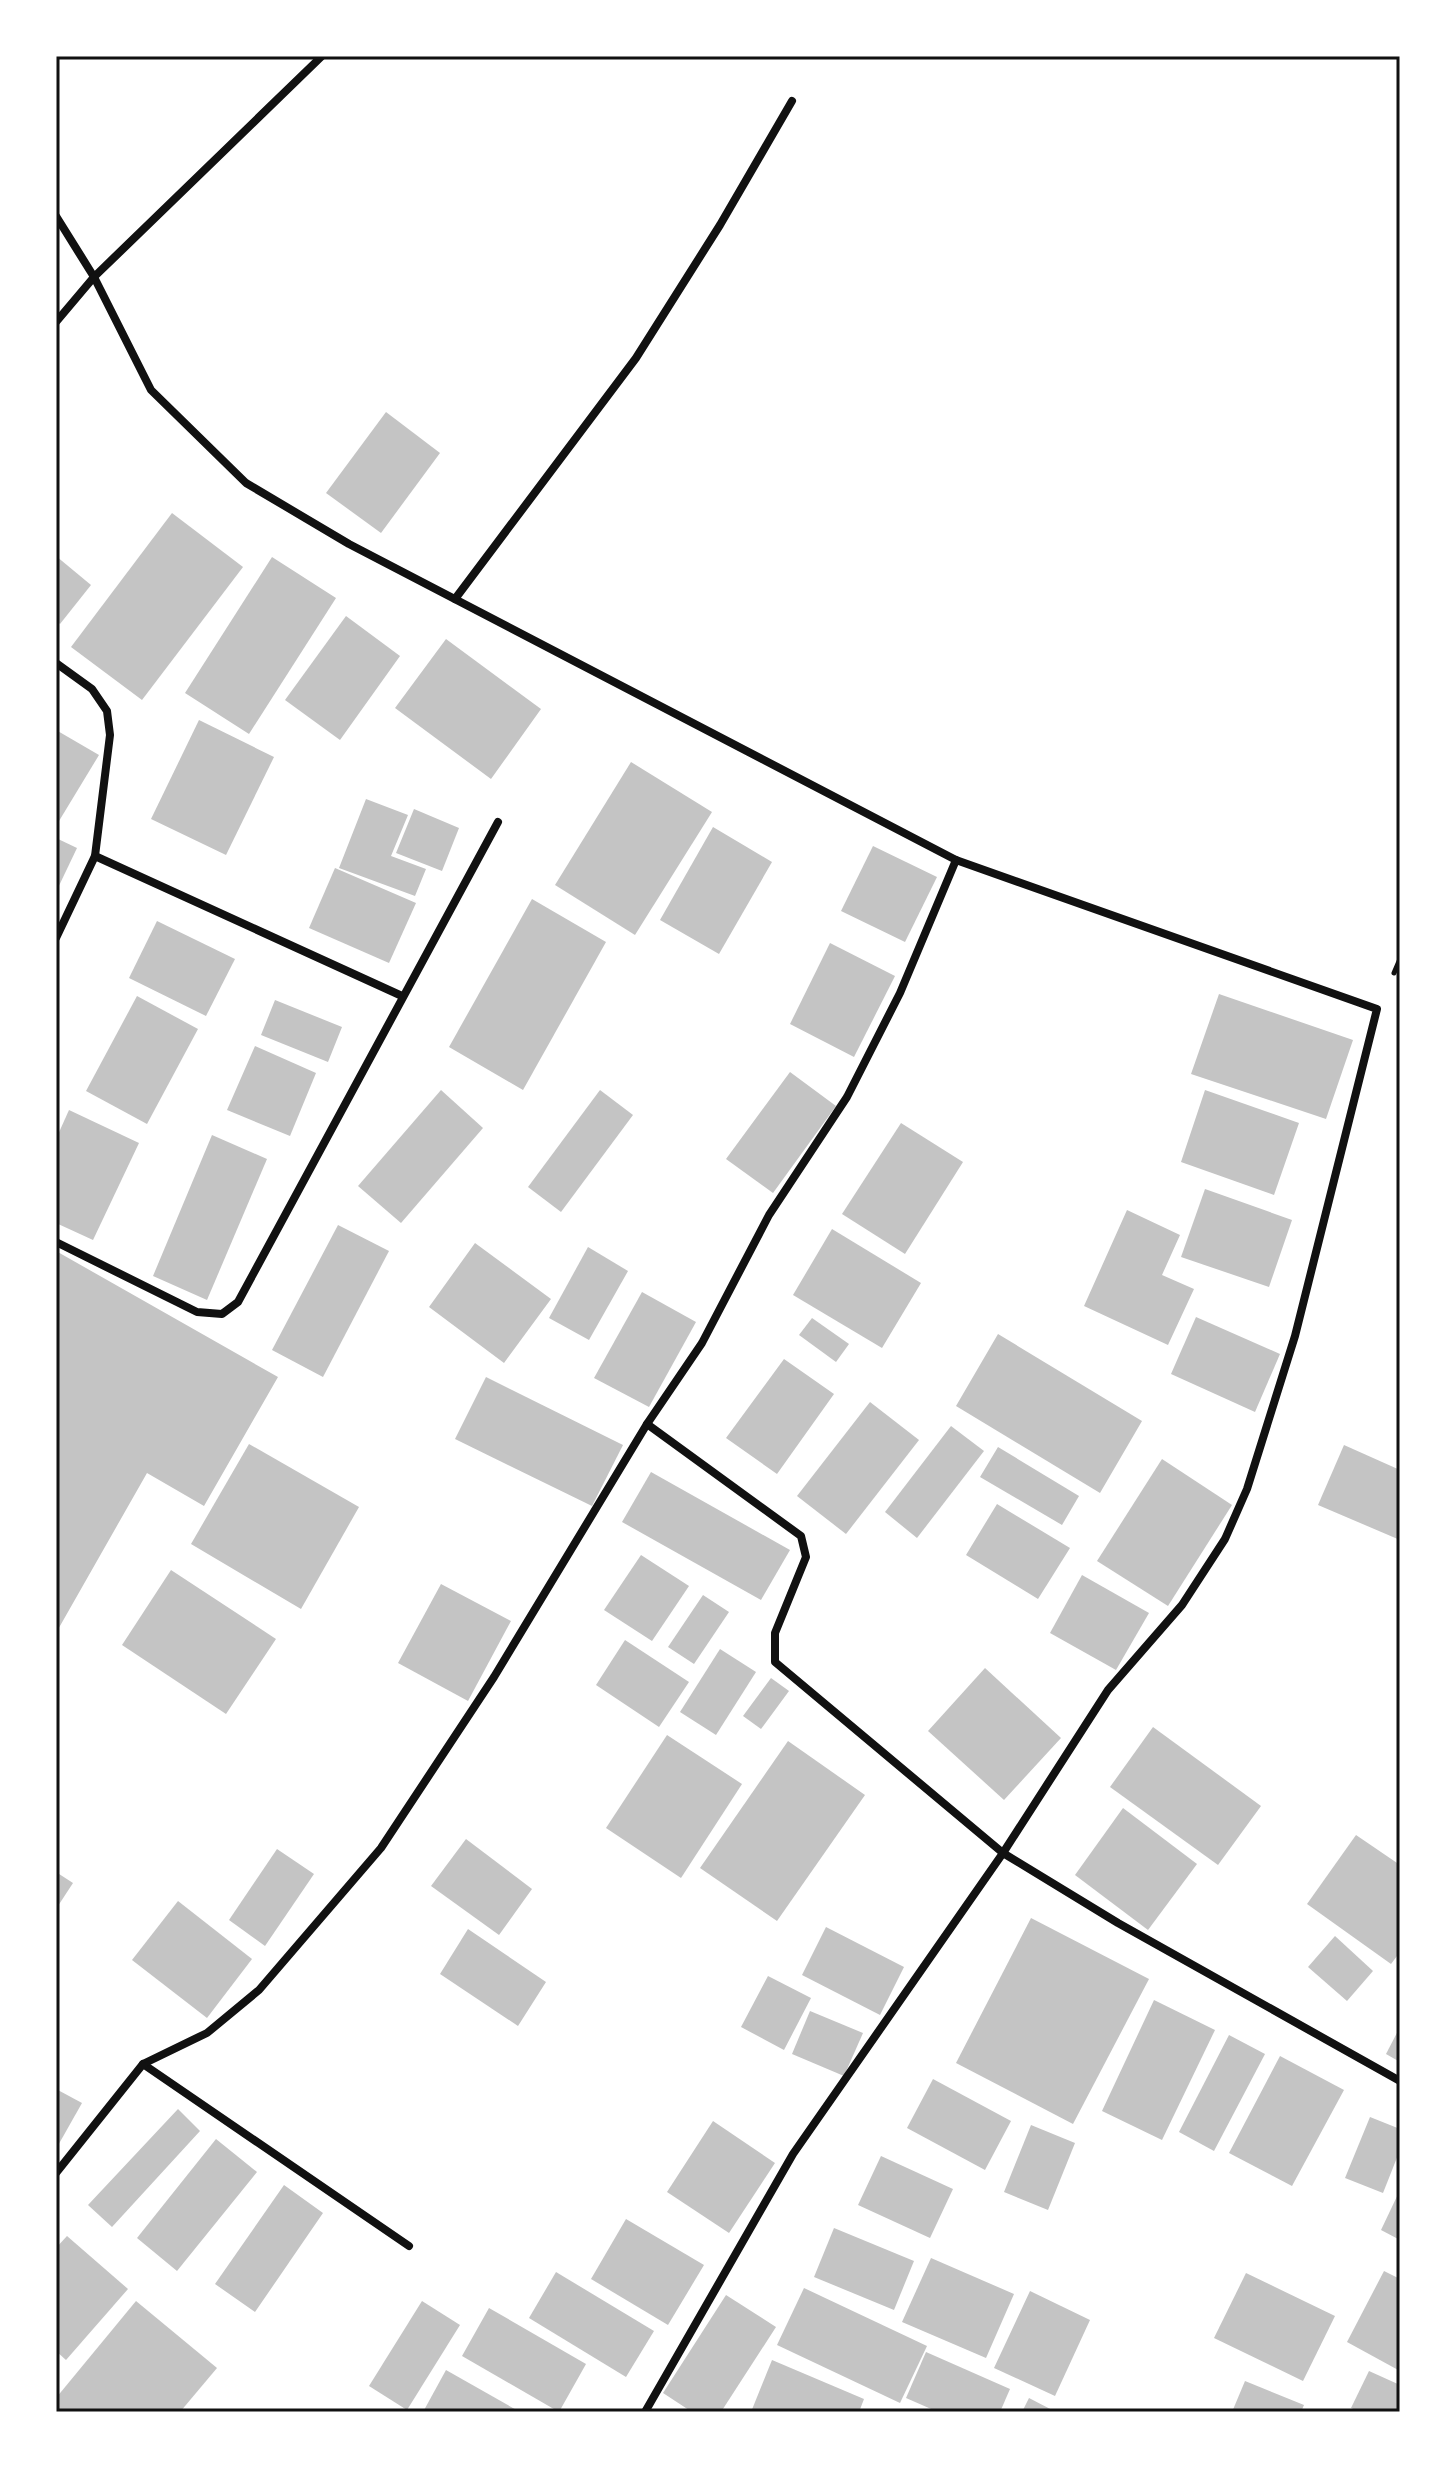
<svg xmlns="http://www.w3.org/2000/svg" width="1456" height="2468" viewBox="0 0 1456 2468" font-family="Manrope,sans-serif">
	<style>
		.building { fill: #c4c4c4 }
		.lines { fill: none; stroke-linecap: round; stroke-linejoin: round }
		.path { stroke: #111; stroke-width: 5 }
		.minor { stroke: #111; stroke-width: 8 }
		.neatline { fill: none; stroke: #111; stroke-width: 3 }
	</style>
	<rect width="100%" height="100%" fill="#fff"/>
	<g class="building">
		<polygon points="386,412 440,453 381,533 326,493"/>
		<polygon points="172,513 243,567 142,700 71,647"/>
		<polygon points="56,556 91,585 60,624 56,620"/>
		<polygon points="272,557 336,598 249,734 185,693"/>
		<polygon points="346,616 400,656 340,740 285,700"/>
		<polygon points="446,639 541,709 491,779 395,708"/>
		<polygon points="199,720 274,757 226,855 151,819"/>
		<polygon points="56,730 99,755 56,826"/>
		<polygon points="631,762 712,812 635,935 555,885"/>
		<polygon points="366,799 408,815 391,856 426,869 415,896 339,868"/>
		<polygon points="414,809 459,828 442,871 396,853"/>
		<polygon points="713,827 772,862 719,954 660,920"/>
		<polygon points="56,838 77,848 56,892"/>
		<polygon points="873,846 937,877 905,942 841,911"/>
		<polygon points="335,868 416,903 389,963 309,928"/>
		<polygon points="532,899 606,942 523,1090 449,1047"/>
		<polygon points="157,921 235,959 206,1016 129,978"/>
		<polygon points="830,943 895,976 854,1057 790,1024"/>
		<polygon points="1219,994 1353,1040 1326,1119 1191,1074"/>
		<polygon points="137,996 198,1029 147,1124 86,1091"/>
		<polygon points="275,1000 342,1027 328,1062 261,1035"/>
		<polygon points="255,1046 316,1073 290,1136 227,1110"/>
		<polygon points="790,1072 836,1106 773,1193 726,1159"/>
		<polygon points="441,1090 483,1128 401,1223 358,1186"/>
		<polygon points="600,1090 633,1115 561,1212 528,1187"/>
		<polygon points="1205,1090 1299,1123 1274,1195 1181,1162"/>
		<polygon points="69,1110 139,1143 93,1240 56,1223 56,1139"/>
		<polygon points="901,1123 963,1162 905,1254 842,1214"/>
		<polygon points="212,1135 267,1159 207,1300 153,1276"/>
		<polygon points="1205,1189 1292,1220 1269,1287 1181,1257"/>
		<polygon points="1127,1210 1180,1235 1162,1275 1194,1289 1168,1345 1084,1306"/>
		<polygon points="338,1225 389,1251 323,1377 272,1350"/>
		<polygon points="832,1229 921,1283 882,1348 793,1295"/>
		<polygon points="475,1243 551,1299 504,1363 429,1307"/>
		<polygon points="588,1247 628,1271 589,1340 549,1318"/>
		<polygon points="56,1251 278,1377 204,1506 147,1473 56,1633"/>
		<polygon points="642,1292 696,1322 649,1407 594,1378"/>
		<polygon points="1196,1317 1280,1354 1255,1412 1171,1374"/>
		<polygon points="812,1318 849,1344 836,1362 799,1335"/>
		<polygon points="998,1334 1142,1421 1100,1493 956,1406"/>
		<polygon points="784,1359 834,1394 777,1474 726,1438"/>
		<polygon points="486,1377 623,1445 592,1506 455,1439"/>
		<polygon points="870,1402 919,1440 846,1534 797,1496"/>
		<polygon points="951,1426 984,1451 917,1538 885,1512"/>
		<polygon points="249,1444 359,1507 301,1609 191,1544"/>
		<polygon points="1344,1445 1400,1470 1400,1540 1318,1505"/>
		<polygon points="998,1447 1079,1496 1062,1525 980,1477"/>
		<polygon points="1162,1459 1232,1505 1168,1606 1097,1561"/>
		<polygon points="651,1472 790,1550 761,1600 622,1522"/>
		<polygon points="997,1504 1070,1548 1038,1599 966,1555"/>
		<polygon points="641,1555 689,1586 652,1641 604,1610"/>
		<polygon points="171,1570 276,1639 226,1714 122,1645"/>
		<polygon points="1082,1575 1149,1613 1116,1670 1050,1633"/>
		<polygon points="441,1584 511,1621 468,1701 398,1663"/>
		<polygon points="703,1595 729,1612 694,1664 668,1647"/>
		<polygon points="625,1640 689,1682 659,1727 596,1685"/>
		<polygon points="720,1649 756,1672 716,1735 680,1712"/>
		<polygon points="985,1668 1061,1738 1004,1800 928,1731"/>
		<polygon points="771,1678 789,1691 761,1729 743,1716"/>
		<polygon points="1153,1727 1261,1806 1218,1865 1110,1787"/>
		<polygon points="667,1735 742,1784 681,1878 606,1828"/>
		<polygon points="788,1741 865,1795 777,1921 700,1868"/>
		<polygon points="1123,1808 1197,1864 1148,1930 1075,1875"/>
		<polygon points="1356,1835 1400,1865 1400,1952 1391,1964 1307,1904"/>
		<polygon points="466,1839 532,1889 499,1935 431,1886"/>
		<polygon points="277,1849 314,1874 265,1946 229,1920"/>
		<polygon points="56,1872 73,1883 56,1909"/>
		<polygon points="178,1901 252,1959 207,2018 132,1960"/>
		<polygon points="1031,1918 1149,1979 1073,2124 956,2063"/>
		<polygon points="826,1927 904,1967 880,2015 802,1975"/>
		<polygon points="468,1929 546,1982 518,2026 440,1974"/>
		<polygon points="1335,1936 1373,1971 1347,2001 1308,1967"/>
		<polygon points="768,1976 811,1998 784,2050 741,2027"/>
		<polygon points="1154,2000 1215,2030 1162,2140 1102,2111"/>
		<polygon points="810,2011 863,2033 844,2076 792,2054"/>
		<polygon points="1400,2027 1400,2062 1386,2054"/>
		<polygon points="1229,2035 1265,2054 1214,2151 1179,2132"/>
		<polygon points="1280,2056 1344,2090 1292,2186 1229,2153"/>
		<polygon points="933,2079 1011,2121 985,2170 907,2128"/>
		<polygon points="56,2089 82,2103 56,2149"/>
		<polygon points="178,2109 200,2131 112,2227 88,2205"/>
		<polygon points="1370,2117 1400,2129 1400,2150 1383,2193 1345,2178"/>
		<polygon points="713,2121 775,2163 729,2233 667,2192"/>
		<polygon points="1031,2125 1075,2143 1048,2210 1004,2192"/>
		<polygon points="216,2139 257,2172 177,2271 137,2238"/>
		<polygon points="881,2156 953,2189 930,2238 858,2205"/>
		<polygon points="284,2185 323,2213 255,2312 215,2284"/>
		<polygon points="1400,2190 1400,2240 1381,2230"/>
		<polygon points="626,2219 704,2265 668,2325 591,2279"/>
		<polygon points="834,2228 914,2261 894,2310 814,2277"/>
		<polygon points="67,2236 128,2289 66,2360 56,2351 56,2248"/>
		<polygon points="931,2258 1014,2294 986,2358 902,2322"/>
		<polygon points="1384,2271 1400,2279 1400,2371 1347,2342"/>
		<polygon points="556,2272 654,2331 626,2377 529,2318"/>
		<polygon points="1246,2273 1335,2316 1303,2381 1214,2338"/>
		<polygon points="804,2288 927,2346 900,2403 777,2345"/>
		<polygon points="1030,2291 1090,2320 1055,2396 994,2368"/>
		<polygon points="726,2295 776,2327 721,2412 692,2412 663,2393"/>
		<polygon points="136,2301 217,2368 180,2412 56,2412 56,2398"/>
		<polygon points="422,2301 460,2325 407,2410 369,2386"/>
		<polygon points="489,2308 586,2364 559,2412 462,2356"/>
		<polygon points="926,2352 1010,2389 1000,2412 938,2412 906,2398"/>
		<polygon points="772,2360 864,2399 859,2412 751,2412"/>
		<polygon points="446,2370 520,2412 423,2412"/>
		<polygon points="1369,2371 1400,2385 1400,2412 1360,2412 1351,2408"/>
		<polygon points="1245,2381 1304,2405 1301,2412 1232,2412"/>
		<polygon points="1029,2398 1056,2412 1022,2412"/>
	</g>
	<g class="lines">
		<polyline class="path" points="1394,973 1400,959"/>
		<g class="minor">
			<polyline points="56,216 94,277 151,390 246,483 349,544 956,860 1377,1009 1295,1336 1247,1489 1225,1539 1182,1605 1108,1690 1003,1853 793,2154 645,2412"/>
			<polyline points="56,322 94,277 322,56"/>
			<polyline points="455,599 636,358 720,225 792,101"/>
			<polyline points="56,663 92,689 107,711 110,735 95,856 56,938"/>
			<polyline points="95,856 402,996"/>
			<polyline points="56,1242 197,1312 222,1314 238,1302 498,822"/>
			<polyline points="647,1424 801,1536 806,1557 775,1633 775,1662 1003,1853 1118,1923 1400,2081"/>
			<polyline points="143,2064 409,2246"/>
			<polyline points="56,2173 143,2064 207,2033 259,1990 381,1848 494,1677 647,1424 702,1343 769,1215 847,1097 900,993 956,860"/>
		</g>
	</g>
	<rect width="1456" height="2468" fill="none" stroke="#ffffff" stroke-width="116"/>
	<rect x="58" y="58" width="1340" height="2352" class="neatline"/>
</svg>
